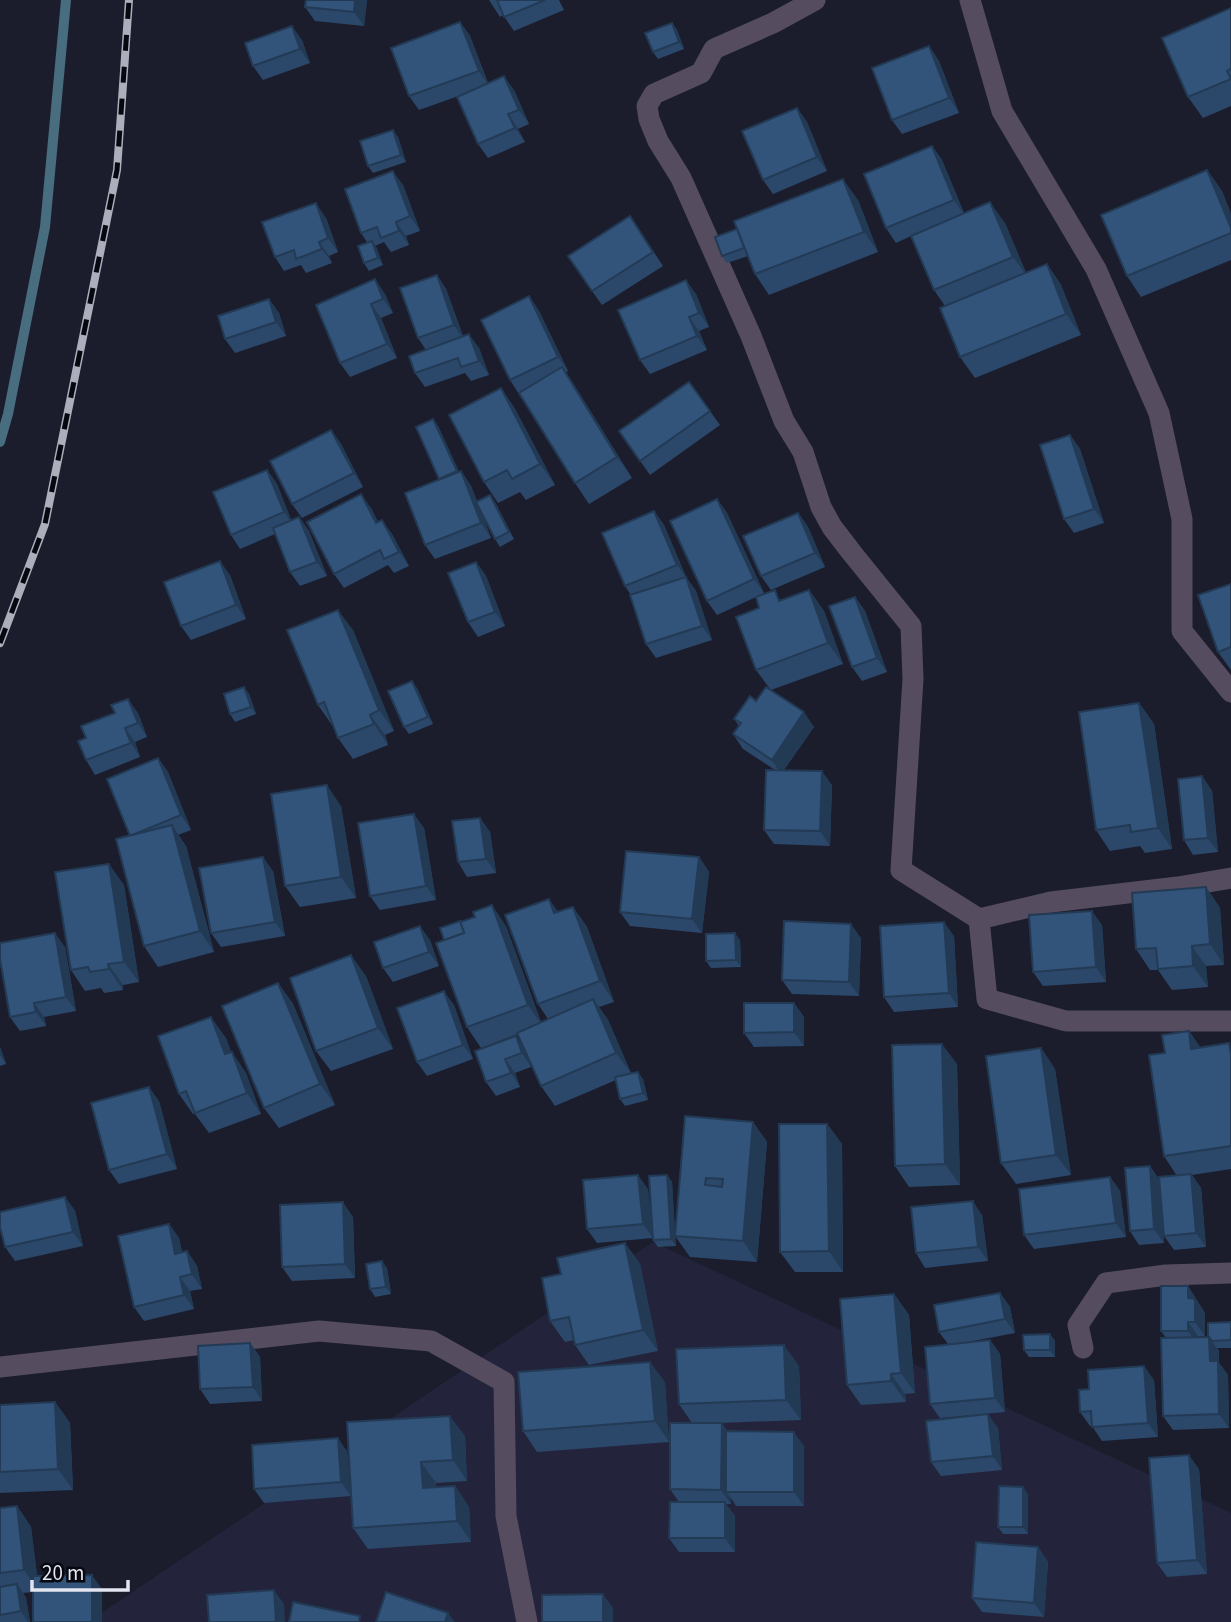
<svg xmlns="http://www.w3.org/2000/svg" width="1231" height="1622" viewBox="0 0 1231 1622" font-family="'Source Sans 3',sans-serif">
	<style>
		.built { fill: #23243b }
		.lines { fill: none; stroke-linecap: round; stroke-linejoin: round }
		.stream { stroke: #476d7e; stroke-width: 10 }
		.minor { stroke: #554c60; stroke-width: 21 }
		.rail-casing { stroke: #acaebb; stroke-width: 8 }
		.rail { stroke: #07080f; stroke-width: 5; stroke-dasharray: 16; stroke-linecap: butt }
		.wall { fill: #2b4769 }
		.shaded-wall { fill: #233a55 }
		.building { fill: #32537a; stroke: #233a55; stroke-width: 2; fill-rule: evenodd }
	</style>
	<rect width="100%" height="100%" fill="#1b1d2d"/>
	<polygon class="built" points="653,1242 1231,1513 1231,1622 88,1622"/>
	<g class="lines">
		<polyline class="stream" points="0,442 8,414 45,227 66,0"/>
		<g class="minor">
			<polyline points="815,0 773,23 714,49 701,73 654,94 647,106 649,119 658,141 681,178 751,336 784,421 803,452 821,507 832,527 852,553 911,626 913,679 901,870 979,919"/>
			<polyline points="970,0 1002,111 1096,269 1159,413 1182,519 1182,631 1231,692"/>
			<polyline points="1231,878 1178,887 1051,902 979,919 987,999 1066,1021 1231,1021"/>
			<polyline points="1083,1348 1078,1325 1106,1283 1166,1275 1231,1273"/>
			<polyline points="0,1367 319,1331 431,1341 504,1382 506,1516 527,1622"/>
		</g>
		<defs>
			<polyline id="rail" points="0,643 45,524 117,170 129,0"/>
		</defs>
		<use href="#rail" class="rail-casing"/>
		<use href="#rail" class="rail"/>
	</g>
	<g class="wall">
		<polygon points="367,0 364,26 315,21 305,7"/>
		<polygon points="489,0 559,0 564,10 514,31 503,15 500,17"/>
		<polygon points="1231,8 1231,106 1203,118 1188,97"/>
		<polygon points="460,22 470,36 488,83 514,90 529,124 518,129 525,142 488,158 478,144 467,93 419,110 409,96"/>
		<polygon points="672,23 677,30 684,49 658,59 653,52"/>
		<polygon points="302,40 310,63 263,80 253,66"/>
		<polygon points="929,46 939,61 959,113 902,134 892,120"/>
		<polygon points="797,108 807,122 827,171 773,194 763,180"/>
		<polygon points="398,137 406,162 373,173 368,166"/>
		<polygon points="932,146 942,160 964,213 1005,223 1026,273 1047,264 1061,285 1081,335 975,378 960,357 945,306 934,290 911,236 896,243 886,228"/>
		<polygon points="1207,170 1222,191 1231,214 1231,260 1141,297 1127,276"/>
		<polygon points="403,185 420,231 406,236 409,245 391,252 384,242 375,246 383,265 369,271 364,263 367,242 361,233"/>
		<polygon points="858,200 878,252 769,295 755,274 748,256 727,263 722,256"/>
		<polygon points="630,216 663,266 602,305 592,291"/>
		<polygon points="326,218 338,252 329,256 332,263 306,273 301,265 284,271 275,257"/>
		<polygon points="437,275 446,289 463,336 479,348 489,375 471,381 465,373 425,387 415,373 426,350 418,338"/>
		<polygon points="385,294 393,313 381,318 397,358 350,377 340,363 316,305"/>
		<polygon points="696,294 709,327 699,331 707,350 650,374 640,360"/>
		<polygon points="529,296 539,311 568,371 566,372 576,388 632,478 589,504 575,483 510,380"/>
		<polygon points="269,299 279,313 286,336 235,353 225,339"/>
		<polygon points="689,382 720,425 650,475 619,431"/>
		<polygon points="501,388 515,409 555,485 526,500 520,492 498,503 484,482"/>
		<polygon points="433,419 438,426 459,472 461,471 471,486 477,501 495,502 514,539 500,547 495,539 481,511 491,538 435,559 425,545 439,480"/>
		<polygon points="331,430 341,444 363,487 302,518 292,504"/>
		<polygon points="1070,435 1080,449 1104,523 1074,533 1064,519"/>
		<polygon points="267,470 277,484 291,520 299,517 309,531 327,576 300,586 290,572 275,534 240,549 231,535"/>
		<polygon points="717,499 727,513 764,593 757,596 782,600 809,590 824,611 843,664 771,690 814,727 784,770 832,785 830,846 774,844 764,830 775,770 743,749 733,734 739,726 734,719 770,689 756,670 759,608 756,597 717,615 707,601"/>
		<polygon points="371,508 378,522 392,534 409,566 394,573 388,565 344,588 334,574"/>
		<polygon points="654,511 664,525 686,577 696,591 712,640 656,658 646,644 631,595 625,586"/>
		<polygon points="798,513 808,527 825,567 771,590 761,576"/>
		<polygon points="476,562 486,576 505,626 478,637 468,622"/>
		<polygon points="230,575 246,619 191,640 181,626"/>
		<polygon points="1231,584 1231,670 1218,652"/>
		<polygon points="855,597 865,611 887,672 862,681 852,667"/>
		<polygon points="353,630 394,731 385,735 388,745 353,759 338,738 333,725 332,725 318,705"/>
		<polygon points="244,687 249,694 256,714 235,722 230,714"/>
		<polygon points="417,688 433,724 409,734 404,727"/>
		<polygon points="1139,703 1154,724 1172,849 1145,853 1140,846 1110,851 1096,830"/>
		<polygon points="138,713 147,737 135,742 140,757 95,775 86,760 86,738"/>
		<polygon points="158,758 168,772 191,830 178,835 186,846 214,952 158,967 144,946 130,835"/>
		<polygon points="1202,776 1212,791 1218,852 1193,855 1184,840"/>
		<polygon points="341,806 356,898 300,907 285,886"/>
		<polygon points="480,818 490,832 496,873 467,877 458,862"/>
		<polygon points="424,828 436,900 380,910 370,896"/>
		<polygon points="699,857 709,872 702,933 630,926 620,912"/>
		<polygon points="273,871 285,936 221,947 211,933"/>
		<polygon points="124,885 139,982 123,985 123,990 104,993 101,988 85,991 71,970"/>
		<polygon points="1206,887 1220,908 1224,965 1206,966 1208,987 1172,990 1158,970 1150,970 1136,949"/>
		<polygon points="573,907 587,927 614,1002 599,1007 608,1020 631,1073 643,1079 648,1100 625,1106 620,1099 616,1080 555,1106 541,1086 529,1059 531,1067 515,1073 520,1087 496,1096 486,1082 475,1051 523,1047 518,1034 481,1048 467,1027 444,940 460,922 506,926 541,1022 548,1019 538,1004 558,912"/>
		<polygon points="1102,925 1106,982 1043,986 1033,972"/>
		<polygon points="954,936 958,1007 894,1012 884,997"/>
		<polygon points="861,938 859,996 792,994 782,980"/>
		<polygon points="430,940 439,966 393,982 383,968"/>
		<polygon points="740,940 741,967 711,968 706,961"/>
		<polygon points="65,947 76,1011 44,1017 46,1026 20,1031 10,1017"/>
		<polygon points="366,976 393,1049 331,1071 316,1051"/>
		<polygon points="278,983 293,1004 335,1105 279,1128 264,1108"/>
		<polygon points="794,1003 804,1017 804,1046 754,1047 744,1033"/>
		<polygon points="454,1005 473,1059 427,1076 417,1062"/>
		<polygon points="1189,1031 1200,1047 1231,1055 1231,1169 1192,1175 1201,1188 1206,1247 1174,1250 1164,1236 1177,1176 1164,1156 1165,1053"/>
		<polygon points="226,1038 231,1052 246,1073 261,1114 209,1133 195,1114 193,1114 179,1094"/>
		<polygon points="0,1047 6,1064 0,1066"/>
		<polygon points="1041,1048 1055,1069 1071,1175 1016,1184 1001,1163"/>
		<polygon points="957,1064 960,1185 909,1187 895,1166"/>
		<polygon points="159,1101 177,1169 119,1184 109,1170"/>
		<polygon points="685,1116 753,1122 767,1142 757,1262 690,1257 675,1236 676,1246 658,1247 653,1240 667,1175 672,1182 675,1235"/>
		<polygon points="827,1124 842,1144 843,1272 795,1272 780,1252"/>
		<polygon points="1150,1166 1160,1181 1164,1243 1139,1245 1130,1231"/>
		<polygon points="1110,1177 1120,1191 1126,1237 1034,1249 1024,1235"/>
		<polygon points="648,1189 653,1238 597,1243 587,1229"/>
		<polygon points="65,1197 75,1211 83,1246 15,1261 5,1247"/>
		<polygon points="982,1215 988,1261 925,1268 916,1253"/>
		<polygon points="353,1217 355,1278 292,1281 282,1267"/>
		<polygon points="169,1224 179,1238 182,1252 187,1251 197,1266 202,1289 190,1291 194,1309 144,1321 134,1307"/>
		<polygon points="625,1243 640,1264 658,1351 589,1365 575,1345 574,1340 565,1342 550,1321 561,1274"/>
		<polygon points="387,1268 391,1294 375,1297 370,1289"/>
		<polygon points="1188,1286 1205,1313 1205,1336 1198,1336 1198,1337 1208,1337 1231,1322 1231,1348 1217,1348 1219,1351 1219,1363 1228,1375 1229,1428 1173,1430 1163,1416 1166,1338 1161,1331"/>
		<polygon points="1000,1293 1010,1307 1015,1333 968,1342 990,1340 1000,1354 1005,1412 940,1418 930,1404 948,1344 939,1332"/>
		<polygon points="894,1294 909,1315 915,1393 905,1394 906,1402 861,1405 847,1385"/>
		<polygon points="1050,1334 1055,1341 1055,1357 1029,1357 1024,1350"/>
		<polygon points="250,1343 260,1357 262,1401 210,1404 200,1389"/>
		<polygon points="799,1366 801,1420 720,1423 727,1431 804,1446 804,1506 736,1506 731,1498 731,1504 726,1504 735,1516 735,1552 679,1552 669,1538 679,1502 670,1489 692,1423 679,1404"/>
		<polygon points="1154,1380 1158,1437 1102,1441 1092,1426 1090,1426 1080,1412"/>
		<polygon points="665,1382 669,1442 537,1452 523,1431"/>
		<polygon points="55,1402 70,1423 73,1490 0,1493 0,1405"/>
		<polygon points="347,1422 465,1436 467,1481 436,1483 436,1487 455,1486 469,1507 471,1542 368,1549 353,1528"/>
		<polygon points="998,1428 1002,1470 941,1476 931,1462"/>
		<polygon points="338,1438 347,1452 351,1496 264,1503 254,1489"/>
		<polygon points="1199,1469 1207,1574 1167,1577 1157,1563"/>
		<polygon points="1028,1494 1028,1534 1003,1534 998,1527"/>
		<polygon points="17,1506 31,1527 37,1576 102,1589 33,1592 23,1593 26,1598 30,1622 0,1622 0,1508"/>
		<polygon points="1038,1547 1048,1562 1044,1617 982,1612 972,1598"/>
	</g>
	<g class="shaded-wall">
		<polygon points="355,0 367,0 364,26 354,12"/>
		<polygon points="460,22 470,36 488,85 479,71"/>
		<polygon points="672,23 677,30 684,49 679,42"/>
		<polygon points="292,26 302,40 310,63 300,49"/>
		<polygon points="929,46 939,61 959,113 949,98"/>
		<polygon points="504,76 514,90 529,124 519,110"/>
		<polygon points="797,108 807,122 827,171 817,157"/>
		<polygon points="508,114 518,129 525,142 515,128"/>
		<polygon points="393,130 398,137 406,162 401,155"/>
		<polygon points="932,146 942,160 964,215 954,200"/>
		<polygon points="1207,170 1222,191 1231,214 1231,228"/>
		<polygon points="393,171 403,185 420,231 410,216"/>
		<polygon points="843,179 858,200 878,252 864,232"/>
		<polygon points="990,202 1005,223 1028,277 1013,257"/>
		<polygon points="316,203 326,218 338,252 328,238"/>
		<polygon points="396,222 406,236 409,245 399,231"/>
		<polygon points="372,241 377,248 383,265 378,258"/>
		<polygon points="319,242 329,256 332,263 322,249"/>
		<polygon points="1047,264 1061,285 1081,335 1066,314"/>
		<polygon points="437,275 446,289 464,340 454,325"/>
		<polygon points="375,279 385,294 393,313 383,299"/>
		<polygon points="686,280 696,294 709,327 699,313"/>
		<polygon points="529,296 539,311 568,371 558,357"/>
		<polygon points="269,299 279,313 286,336 276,322"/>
		<polygon points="371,304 381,318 397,358 387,344"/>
		<polygon points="689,317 699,331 707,350 697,336"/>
		<polygon points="469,334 479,348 489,375 479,361"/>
		<polygon points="562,367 576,388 632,478 617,457"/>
		<polygon points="501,388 515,409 555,485 540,464"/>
		<polygon points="433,419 438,426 462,478 457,471"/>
		<polygon points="331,430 341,444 363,487 354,473"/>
		<polygon points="1070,435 1080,449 1104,523 1094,509"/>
		<polygon points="267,470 277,484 294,527 284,512"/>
		<polygon points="461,471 471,486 491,538 481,523"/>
		<polygon points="361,494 371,508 386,538 376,523"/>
		<polygon points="490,495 495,502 514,539 509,532"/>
		<polygon points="717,499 727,513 764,593 754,579"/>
		<polygon points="654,511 664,525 687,579 677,565"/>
		<polygon points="798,513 808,527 825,567 815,553"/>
		<polygon points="299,517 309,531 327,576 317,562"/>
		<polygon points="382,520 392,534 409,566 399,552"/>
		<polygon points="220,561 230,575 246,619 236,605"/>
		<polygon points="476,562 486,576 505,626 495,612"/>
		<polygon points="686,577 696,591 712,640 702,626"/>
		<polygon points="809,590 824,611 843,664 828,643"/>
		<polygon points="855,597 865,611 887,672 877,658"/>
		<polygon points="338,610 353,630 394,731 379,710"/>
		<polygon points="412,681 417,688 433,724 428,717"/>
		<polygon points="244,687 249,694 256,714 251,707"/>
		<polygon points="128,699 138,713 147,737 138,723"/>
		<polygon points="1139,703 1154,724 1172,849 1158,828"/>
		<polygon points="804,712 814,727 781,774 772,760"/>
		<polygon points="370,715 385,735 388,745 374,724"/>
		<polygon points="125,728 135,742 140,757 131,743"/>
		<polygon points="158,758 168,772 191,830 181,815"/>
		<polygon points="822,771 832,785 830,846 820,831"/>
		<polygon points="1202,776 1212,791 1218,852 1208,838"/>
		<polygon points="327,785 341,806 356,898 341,877"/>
		<polygon points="414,814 424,828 436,900 426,886"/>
		<polygon points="480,818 490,832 496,873 486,859"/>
		<polygon points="172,825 186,846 214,952 200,931"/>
		<polygon points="263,857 273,871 285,936 275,922"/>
		<polygon points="699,857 709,872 702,933 692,919"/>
		<polygon points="109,864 124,885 139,982 124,962"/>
		<polygon points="1206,887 1220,908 1224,965 1210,944"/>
		<polygon points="549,899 564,920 554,913"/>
		<polygon points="492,905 506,926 542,1025 528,1005"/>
		<polygon points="573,907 587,927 614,1002 600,981"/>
		<polygon points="1092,911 1102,925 1106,982 1096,967"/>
		<polygon points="944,922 954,936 958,1007 949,993"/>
		<polygon points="851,924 861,938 859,996 849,982"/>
		<polygon points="420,926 430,940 439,966 429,952"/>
		<polygon points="55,933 65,947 76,1011 66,997"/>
		<polygon points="735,933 740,940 741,967 736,960"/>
		<polygon points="1192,946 1206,966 1208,987 1193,966"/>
		<polygon points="351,955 366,976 393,1049 378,1028"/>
		<polygon points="108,964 123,985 123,990 109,969"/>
		<polygon points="278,983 293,1004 335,1105 320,1084"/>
		<polygon points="444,991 454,1005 473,1059 463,1045"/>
		<polygon points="593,999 608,1020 631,1073 616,1053"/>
		<polygon points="34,1003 44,1017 46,1026 36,1012"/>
		<polygon points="794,1003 804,1017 804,1046 794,1032"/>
		<polygon points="211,1017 226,1038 239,1074 225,1054"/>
		<polygon points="1189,1031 1203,1051 1191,1049"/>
		<polygon points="516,1036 526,1051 531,1067 522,1053"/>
		<polygon points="942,1044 957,1064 960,1185 945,1164"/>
		<polygon points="0,1047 6,1064 0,1055"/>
		<polygon points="1041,1048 1055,1069 1071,1175 1056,1155"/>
		<polygon points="232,1052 246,1073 261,1114 247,1093"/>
		<polygon points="505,1059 515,1073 520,1087 511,1073"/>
		<polygon points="638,1072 643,1079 648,1100 643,1093"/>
		<polygon points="149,1087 159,1101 177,1169 167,1154"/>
		<polygon points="753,1122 767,1142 757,1262 743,1241"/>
		<polygon points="827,1124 842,1144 843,1272 829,1251"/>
		<polygon points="1150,1166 1160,1181 1164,1243 1154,1229"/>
		<polygon points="1191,1174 1201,1188 1206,1247 1196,1233"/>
		<polygon points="638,1175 648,1189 653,1238 643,1224"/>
		<polygon points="667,1175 672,1182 676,1246 671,1239"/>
		<polygon points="1110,1177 1120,1191 1126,1237 1116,1223"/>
		<polygon points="65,1197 75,1211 83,1246 73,1232"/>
		<polygon points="973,1201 982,1215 988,1261 978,1247"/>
		<polygon points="343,1202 353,1217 355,1278 345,1264"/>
		<polygon points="169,1224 179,1238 185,1268 175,1254"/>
		<polygon points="625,1243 640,1264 658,1351 643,1330"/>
		<polygon points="187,1251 197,1266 202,1289 192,1274"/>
		<polygon points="382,1261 387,1268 391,1294 386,1287"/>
		<polygon points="180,1277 190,1291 194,1309 184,1295"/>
		<polygon points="1188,1286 1205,1313 1205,1336 1195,1322 1188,1298"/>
		<polygon points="1000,1293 1010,1307 1015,1333 1005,1319"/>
		<polygon points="894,1294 909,1315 915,1393 901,1373"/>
		<polygon points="1188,1322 1198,1336 1198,1345 1188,1331"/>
		<polygon points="1050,1334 1055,1341 1055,1357 1050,1350"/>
		<polygon points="1209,1337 1219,1351 1219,1363 1228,1375 1229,1428 1219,1414 1210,1361"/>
		<polygon points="990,1340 1000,1354 1005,1412 995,1398"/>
		<polygon points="250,1343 260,1357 262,1401 253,1387"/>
		<polygon points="784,1345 799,1366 801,1420 786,1400"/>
		<polygon points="650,1362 665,1382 669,1442 655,1421"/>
		<polygon points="1144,1366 1154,1380 1158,1437 1148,1423"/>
		<polygon points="891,1374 905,1394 906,1402 891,1381"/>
		<polygon points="55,1402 70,1423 73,1490 58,1469"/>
		<polygon points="988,1414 998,1428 1002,1470 993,1456"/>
		<polygon points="450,1416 465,1436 467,1481 453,1460"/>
		<polygon points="722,1423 732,1438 726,1492 731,1498 731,1504 721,1490"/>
		<polygon points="794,1432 804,1446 804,1506 794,1492"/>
		<polygon points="338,1438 347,1452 351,1496 341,1482"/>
		<polygon points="1189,1455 1199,1469 1207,1574 1197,1560"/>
		<polygon points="421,1462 436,1483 438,1509 423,1488"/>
		<polygon points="455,1486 469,1507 471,1542 457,1521"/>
		<polygon points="1023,1487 1028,1494 1028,1534 1023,1527"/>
		<polygon points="725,1502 735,1516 735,1552 725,1538"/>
		<polygon points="17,1506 31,1527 39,1591 24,1570"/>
		<polygon points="1038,1547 1048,1562 1044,1617 1034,1603"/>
		<polygon points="92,1575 102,1589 102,1622 92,1622"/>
		<polygon points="17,1584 26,1598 30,1622 28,1622 21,1611"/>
		<polygon points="274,1590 284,1604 285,1622 276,1622"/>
		<polygon points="603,1594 613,1608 613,1622 603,1622"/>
		<polygon points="448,1613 455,1622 445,1622"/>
	</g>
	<g class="building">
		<polygon points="306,0 355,0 354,12 305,7"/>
		<polygon points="497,0 545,0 504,17"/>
		<polygon points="1231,8 1231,69 1227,71 1231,79 1188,97 1162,38"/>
		<polygon points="460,22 479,71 409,96 391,48"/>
		<polygon points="672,23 679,42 653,52 645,33"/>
		<polygon points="292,26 300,49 253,66 245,43"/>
		<polygon points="929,46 949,98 892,120 872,68"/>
		<polygon points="504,76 519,110 508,114 515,128 478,144 457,97"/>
		<polygon points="797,108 817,157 763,180 742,131"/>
		<polygon points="393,130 401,155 368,166 360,141"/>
		<polygon points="932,146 954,200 886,228 864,174"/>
		<polygon points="1207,170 1231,228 1231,233 1127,276 1101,215"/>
		<polygon points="393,171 410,216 396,222 399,231 381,238 377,227 361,233 345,189"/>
		<polygon points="843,179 864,232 755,274 734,221"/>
		<polygon points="990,202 1013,257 934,290 911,236"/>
		<polygon points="316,203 328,238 319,242 322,249 296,259 294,250 275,257 262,222"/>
		<polygon points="630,216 653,252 592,291 568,256"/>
		<polygon points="737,229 744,248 722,256 715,237"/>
		<polygon points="372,241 378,258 364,263 358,246"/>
		<polygon points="1047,264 1066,314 960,357 940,308"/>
		<polygon points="437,275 454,325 418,338 400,288"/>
		<polygon points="375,279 383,299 371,304 387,344 340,363 316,305"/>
		<polygon points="686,280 699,313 689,317 697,336 640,360 618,310"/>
		<polygon points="529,296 558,357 510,380 481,320"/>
		<polygon points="269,299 276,322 225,339 218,316"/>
		<polygon points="469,334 479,361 461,367 458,358 415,373 409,356"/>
		<polygon points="562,367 617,457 575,483 519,393"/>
		<polygon points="689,382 710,411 640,461 619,431"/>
		<polygon points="501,388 540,464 512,479 507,470 484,482 449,415"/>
		<polygon points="433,419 457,471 439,479 416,427"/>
		<polygon points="331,430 354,473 292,504 270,461"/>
		<polygon points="1070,435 1094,509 1064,519 1040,445"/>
		<polygon points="267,470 284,512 231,535 213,492"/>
		<polygon points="461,471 481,523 425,545 405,493"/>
		<polygon points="361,494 376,523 382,520 399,552 384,559 380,550 334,574 307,522"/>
		<polygon points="490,495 509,532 495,539 476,502"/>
		<polygon points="717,499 754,579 707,601 670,521"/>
		<polygon points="654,511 677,565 625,586 602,533"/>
		<polygon points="798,513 815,553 761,576 743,536"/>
		<polygon points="299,517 317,562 290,572 273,528"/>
		<polygon points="220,561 236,605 181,626 164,582"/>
		<polygon points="476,562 495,612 468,622 448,573"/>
		<polygon points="686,577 702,626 646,644 630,595"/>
		<polygon points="1231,584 1231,647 1218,652 1198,595"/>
		<polygon points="775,590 779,601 809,590 828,643 756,670 736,617 759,608 756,597"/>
		<polygon points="855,597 877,658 852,667 829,606"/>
		<polygon points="338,610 379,710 370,715 374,724 338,738 324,702 318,705 287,630"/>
		<polygon points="412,681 428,717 404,727 388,691"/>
		<polygon points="244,687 251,707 230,714 224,694"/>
		<polygon points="766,687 804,712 772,760 733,734 741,723 734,719 750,696 756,701"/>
		<polygon points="128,699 138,723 125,728 131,743 86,760 78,741 86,738 81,726 115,713 111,705"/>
		<polygon points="1139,703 1158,828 1131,832 1130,825 1096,830 1079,712"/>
		<polygon points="158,758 181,815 130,836 107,779"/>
		<polygon points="766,770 822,771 820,831 764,830"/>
		<polygon points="1202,776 1208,838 1184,840 1178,779"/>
		<polygon points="327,785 341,877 285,886 271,794"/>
		<polygon points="414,814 426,886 370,896 358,823"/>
		<polygon points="480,818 486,859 458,862 452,821"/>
		<polygon points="172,825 200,931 144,946 116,839"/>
		<polygon points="626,851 699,857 692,919 620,912"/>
		<polygon points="263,857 275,922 211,933 199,868"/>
		<polygon points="109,864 124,962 108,964 109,969 90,972 88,967 71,970 55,872"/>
		<polygon points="1206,887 1210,944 1192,946 1193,966 1158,969 1156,948 1136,949 1132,893"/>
		<polygon points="549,899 554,913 573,907 600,981 538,1004 505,915"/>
		<polygon points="492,905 528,1005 467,1027 436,943 464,933 460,922 475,917 473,912"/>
		<polygon points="1092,911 1096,967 1033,972 1029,915"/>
		<polygon points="460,921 464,933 444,940 440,928"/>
		<polygon points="784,921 851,924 849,982 782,980"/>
		<polygon points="944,922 949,993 884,997 880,926"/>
		<polygon points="420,926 429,952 383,968 374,942"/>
		<polygon points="55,933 66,997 34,1003 36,1012 10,1017 0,959 0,943"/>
		<polygon points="735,933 736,960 706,961 706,934"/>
		<polygon points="351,955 378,1028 316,1051 290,978"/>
		<polygon points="278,983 320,1084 264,1108 222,1006"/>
		<polygon points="444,991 463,1045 417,1062 397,1008"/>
		<polygon points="593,999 616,1053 541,1086 517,1033"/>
		<polygon points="744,1003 794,1003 794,1032 744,1033"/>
		<polygon points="211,1017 225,1054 232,1052 247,1093 195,1113 186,1091 179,1094 158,1036"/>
		<polygon points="1189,1031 1191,1049 1229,1043 1231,1055 1231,1146 1164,1156 1149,1055 1165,1053 1162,1035"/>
		<polygon points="516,1036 522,1053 505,1059 511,1073 486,1082 475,1051"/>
		<polygon points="942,1044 945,1164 895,1166 892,1045"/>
		<polygon points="1041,1048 1056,1155 1001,1163 986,1056"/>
		<polygon points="638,1072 643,1093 620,1099 615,1077"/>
		<polygon points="149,1087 167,1154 109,1170 91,1103"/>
		<path d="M685,1116l68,6 -10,119 -68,-5zM706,1178l17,1 -1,8 -17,-2z"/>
		<polygon points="779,1124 827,1124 829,1251 780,1252"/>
		<polygon points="1150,1166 1154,1229 1130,1231 1125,1168"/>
		<polygon points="1191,1174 1196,1233 1164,1236 1159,1177"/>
		<polygon points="638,1175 643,1224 587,1229 583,1180"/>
		<polygon points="667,1175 671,1239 653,1240 649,1176"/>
		<polygon points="1110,1177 1116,1223 1024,1235 1019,1189"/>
		<polygon points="65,1197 73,1232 5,1247 0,1227 0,1212"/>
		<polygon points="973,1201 978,1247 916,1253 911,1207"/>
		<polygon points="343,1202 345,1264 282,1267 280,1205"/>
		<polygon points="169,1224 175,1254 187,1251 192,1274 180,1277 184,1295 134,1307 118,1236"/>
		<polygon points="625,1243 643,1330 575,1345 569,1317 550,1321 542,1278 561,1274 557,1258"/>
		<polygon points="382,1261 386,1287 370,1289 366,1264"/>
		<polygon points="1161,1286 1188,1286 1188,1298 1195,1299 1195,1322 1188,1322 1188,1331 1161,1331"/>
		<polygon points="1000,1293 1005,1319 939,1332 934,1305"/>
		<polygon points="894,1294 901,1373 891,1374 891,1381 847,1385 840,1299"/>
		<polygon points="1231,1322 1231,1340 1212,1341 1209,1337 1208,1337 1208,1323"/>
		<polygon points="1050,1334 1050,1350 1024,1350 1023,1335"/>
		<polygon points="1209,1337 1210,1361 1218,1361 1219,1414 1163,1416 1161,1338"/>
		<polygon points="990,1340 995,1398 930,1404 925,1347"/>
		<polygon points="250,1343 253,1387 200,1389 198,1346"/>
		<polygon points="784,1345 786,1400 679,1404 676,1349"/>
		<polygon points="650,1362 655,1421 523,1431 518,1372"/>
		<polygon points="1144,1366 1148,1423 1092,1427 1091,1411 1080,1412 1079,1390 1089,1389 1088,1370"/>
		<polygon points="55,1402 58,1469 0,1472 0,1405"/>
		<polygon points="988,1414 993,1456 931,1462 926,1421"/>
		<polygon points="450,1416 453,1460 421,1462 423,1488 455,1486 457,1521 353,1528 347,1422"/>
		<polygon points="670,1423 722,1423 721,1490 670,1489"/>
		<polygon points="726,1431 794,1432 794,1492 726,1492"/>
		<polygon points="338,1438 341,1482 254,1489 252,1445"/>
		<polygon points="1189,1455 1197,1560 1157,1563 1149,1458"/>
		<polygon points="999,1486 1023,1487 1023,1527 998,1527"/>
		<polygon points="670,1502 725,1502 725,1538 669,1538"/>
		<polygon points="17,1506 24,1570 0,1573 0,1508"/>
		<polygon points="976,1542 1038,1547 1034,1603 972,1598"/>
		<polygon points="92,1575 92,1622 33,1622 33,1576"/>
		<polygon points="17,1584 21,1611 0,1615 0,1587"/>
		<polygon points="274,1590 276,1622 209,1622 207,1595"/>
		<polygon points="386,1592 448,1613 445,1622 376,1622"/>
		<polygon points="603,1594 603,1622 542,1622 542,1595"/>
		<polygon points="293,1602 360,1616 359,1622 289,1622"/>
	</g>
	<path d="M32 1580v10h96v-10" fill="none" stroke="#e3e5f1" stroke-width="3.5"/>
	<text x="42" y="1580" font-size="21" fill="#e3e5f1" stroke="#07080f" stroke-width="5" paint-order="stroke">20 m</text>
</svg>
